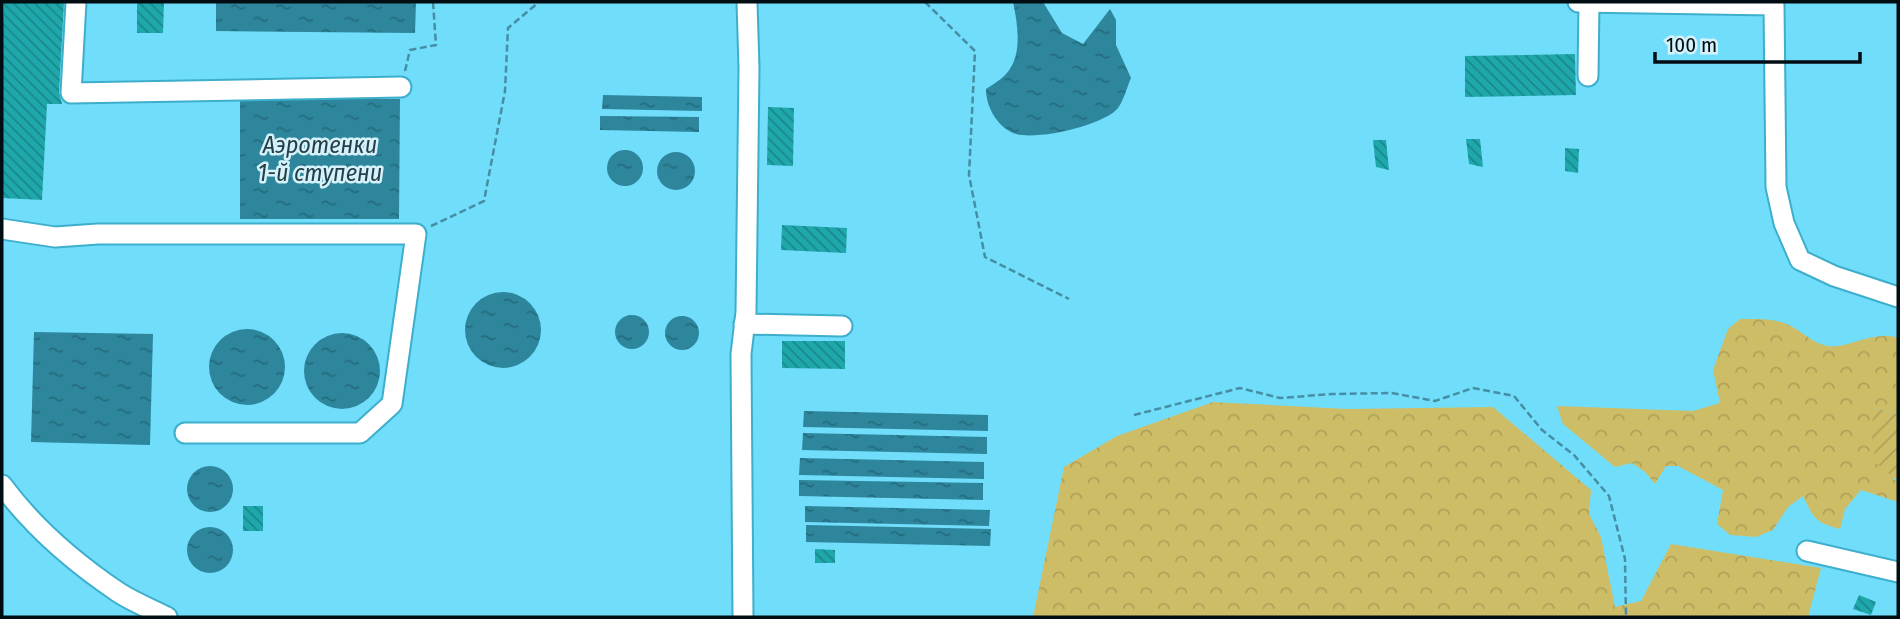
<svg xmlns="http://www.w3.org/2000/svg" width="1900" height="619" viewBox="0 0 1900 619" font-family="'Fira Sans Condensed',sans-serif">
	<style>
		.forest { fill: url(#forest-crowns) }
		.garden { fill: url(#garden-furrows) }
		.water { fill: url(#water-ripples) }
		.building { fill: url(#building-back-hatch) }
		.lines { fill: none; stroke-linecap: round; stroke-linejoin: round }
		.minor-casing { stroke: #3daecb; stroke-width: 23 }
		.path { stroke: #458ea3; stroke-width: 2.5; stroke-dasharray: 7 3.5; stroke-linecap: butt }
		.minor { stroke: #fff; stroke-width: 19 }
		.labels { text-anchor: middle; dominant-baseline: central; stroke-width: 5; stroke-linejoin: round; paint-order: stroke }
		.water-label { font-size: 24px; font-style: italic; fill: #243f47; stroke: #d5f2fb }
	</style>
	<defs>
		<pattern id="forest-crowns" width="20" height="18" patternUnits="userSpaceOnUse" patternTransform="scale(1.75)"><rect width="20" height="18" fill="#cebd67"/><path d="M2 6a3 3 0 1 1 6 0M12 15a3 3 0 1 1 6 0" fill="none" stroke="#afa158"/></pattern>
		<pattern id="garden-furrows" width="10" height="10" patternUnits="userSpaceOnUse" patternTransform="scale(1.75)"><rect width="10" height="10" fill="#cebd67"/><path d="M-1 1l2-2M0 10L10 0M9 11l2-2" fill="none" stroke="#afa158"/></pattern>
		<pattern id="water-ripples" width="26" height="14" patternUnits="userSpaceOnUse" patternTransform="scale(1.75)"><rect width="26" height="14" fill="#2d869c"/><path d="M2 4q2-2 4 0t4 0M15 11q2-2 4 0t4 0" fill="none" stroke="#246c7e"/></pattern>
		<pattern id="building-back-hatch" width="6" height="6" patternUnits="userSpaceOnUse" patternTransform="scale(1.75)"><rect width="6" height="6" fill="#1fa8ac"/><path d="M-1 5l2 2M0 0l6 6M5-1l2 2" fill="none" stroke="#19878b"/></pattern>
	</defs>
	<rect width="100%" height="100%" fill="#70ddfb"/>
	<g class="forest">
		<path d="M1740,319c17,0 34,-1 49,6 14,7 23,18 39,21 20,3 48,-17 70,-8v76l-25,-6 21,72 4,1v21l-37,-12 -16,19 -5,20c-25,-7 -26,-10 -37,-33l-15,11 -15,23 -17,7 -26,-2 -13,-11 6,-34 -45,-24h-12l-11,18 -10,-12 -13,-9 -17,4 -52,-43 -6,-18 136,5 27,-8 -7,-33 15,-41z"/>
		<polygon points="1213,402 1347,409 1493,407 1591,490 1589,514 1601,537 1615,607 1641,601 1671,544 1821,568 1808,617 1033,617 1064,467 1117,436"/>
	</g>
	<polygon class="garden" points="1873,408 1898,414 1898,481 1876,463 1872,437"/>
	<g class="water">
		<polygon points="216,2 416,2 415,33 216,31"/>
		<path d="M1013,2h30l19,31 21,11 27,-35 6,11v25l15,33c-4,9 -7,22 -13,30 -13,17 -85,34 -105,25 -17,-8 -27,-27 -27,-44 9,-6 20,-12 25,-22 11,-18 6,-46 2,-65z"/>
		<polygon points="603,95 702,97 702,111 602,109"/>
		<polygon points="240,99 400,99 399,219 240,219"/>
		<polygon points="600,116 699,117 699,132 600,130"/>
		<circle cx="625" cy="168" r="18"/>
		<circle cx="676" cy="171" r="19"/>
		<circle cx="503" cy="330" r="38"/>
		<circle cx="632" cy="332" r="17"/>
		<circle cx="682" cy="333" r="17"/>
		<circle cx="247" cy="367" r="38"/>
		<polygon points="34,332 153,334 150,445 31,442"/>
		<circle cx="342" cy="371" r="38"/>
		<polygon points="804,411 988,415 988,431 803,427"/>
		<polygon points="803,433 987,437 987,454 802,450"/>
		<polygon points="800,458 984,462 984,479 799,475"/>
		<circle cx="210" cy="489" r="23"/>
		<polygon points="799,480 983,483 983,500 799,496"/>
		<polygon points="805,506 990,510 989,526 805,522"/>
		<polygon points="806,525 991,529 990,546 806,542"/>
		<circle cx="210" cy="550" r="23"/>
	</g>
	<g class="building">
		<polygon points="4,2 64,2 59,92 62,104 47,104 42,200 2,198 2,52"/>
		<polygon points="137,2 164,2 163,33 137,33"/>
		<polygon points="1575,54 1576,95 1465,97 1465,56"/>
		<polygon points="768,107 794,108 793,166 767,165"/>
		<polygon points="1466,139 1480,139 1483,167 1469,164"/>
		<polygon points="1373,140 1386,140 1389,170 1376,167"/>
		<polygon points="1565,148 1579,149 1578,173 1565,171"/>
		<polygon points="782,225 847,228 846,253 781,250"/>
		<polygon points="782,341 845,341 845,369 782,368"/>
		<rect x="243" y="506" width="20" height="25"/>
		<polygon points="815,549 835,550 835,563 815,563"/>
		<polygon points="1859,595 1876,602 1871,615 1853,609"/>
	</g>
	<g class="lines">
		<defs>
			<g id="minor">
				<polyline points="76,2 71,93 401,87"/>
				<polyline points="1578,2 1774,5 1776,187 1784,223 1800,260 1834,276 1898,297"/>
				<polyline points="1588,76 1589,2"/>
				<polyline points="2,229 55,237 98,234 416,234 392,404 360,433 185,433"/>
				<polyline points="744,324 842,326"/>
				<path d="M2,485c31,42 73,78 116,107 15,10 33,17 49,25"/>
				<polyline points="1807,551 1898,572"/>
				<polyline points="743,617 741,354 746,312 749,68 747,2"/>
			</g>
		</defs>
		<use href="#minor" class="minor-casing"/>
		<g class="path">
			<polyline points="925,2 975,51 969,175 985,257 1069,299"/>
			<polyline points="405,71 410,50 436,45 433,2"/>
			<polyline points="431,226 484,201 505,91 508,28 539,2"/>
			<polyline points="1134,415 1240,388 1280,398 1332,394 1392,393 1435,401 1473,388 1514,396 1542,430 1574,455 1609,496 1625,559 1626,617"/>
		</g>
		<use href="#minor" class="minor"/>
	</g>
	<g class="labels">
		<g class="water-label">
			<text x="320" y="145">Аэротенки<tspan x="320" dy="28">1-й ступени</tspan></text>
		</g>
	</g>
	<rect width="1900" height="619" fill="none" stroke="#000e14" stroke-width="7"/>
	<path d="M1655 52v10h205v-10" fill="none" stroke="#000e14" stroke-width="3.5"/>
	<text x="1666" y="52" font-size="21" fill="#000e14" stroke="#d5f2fb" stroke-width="5" paint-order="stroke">100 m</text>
</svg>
